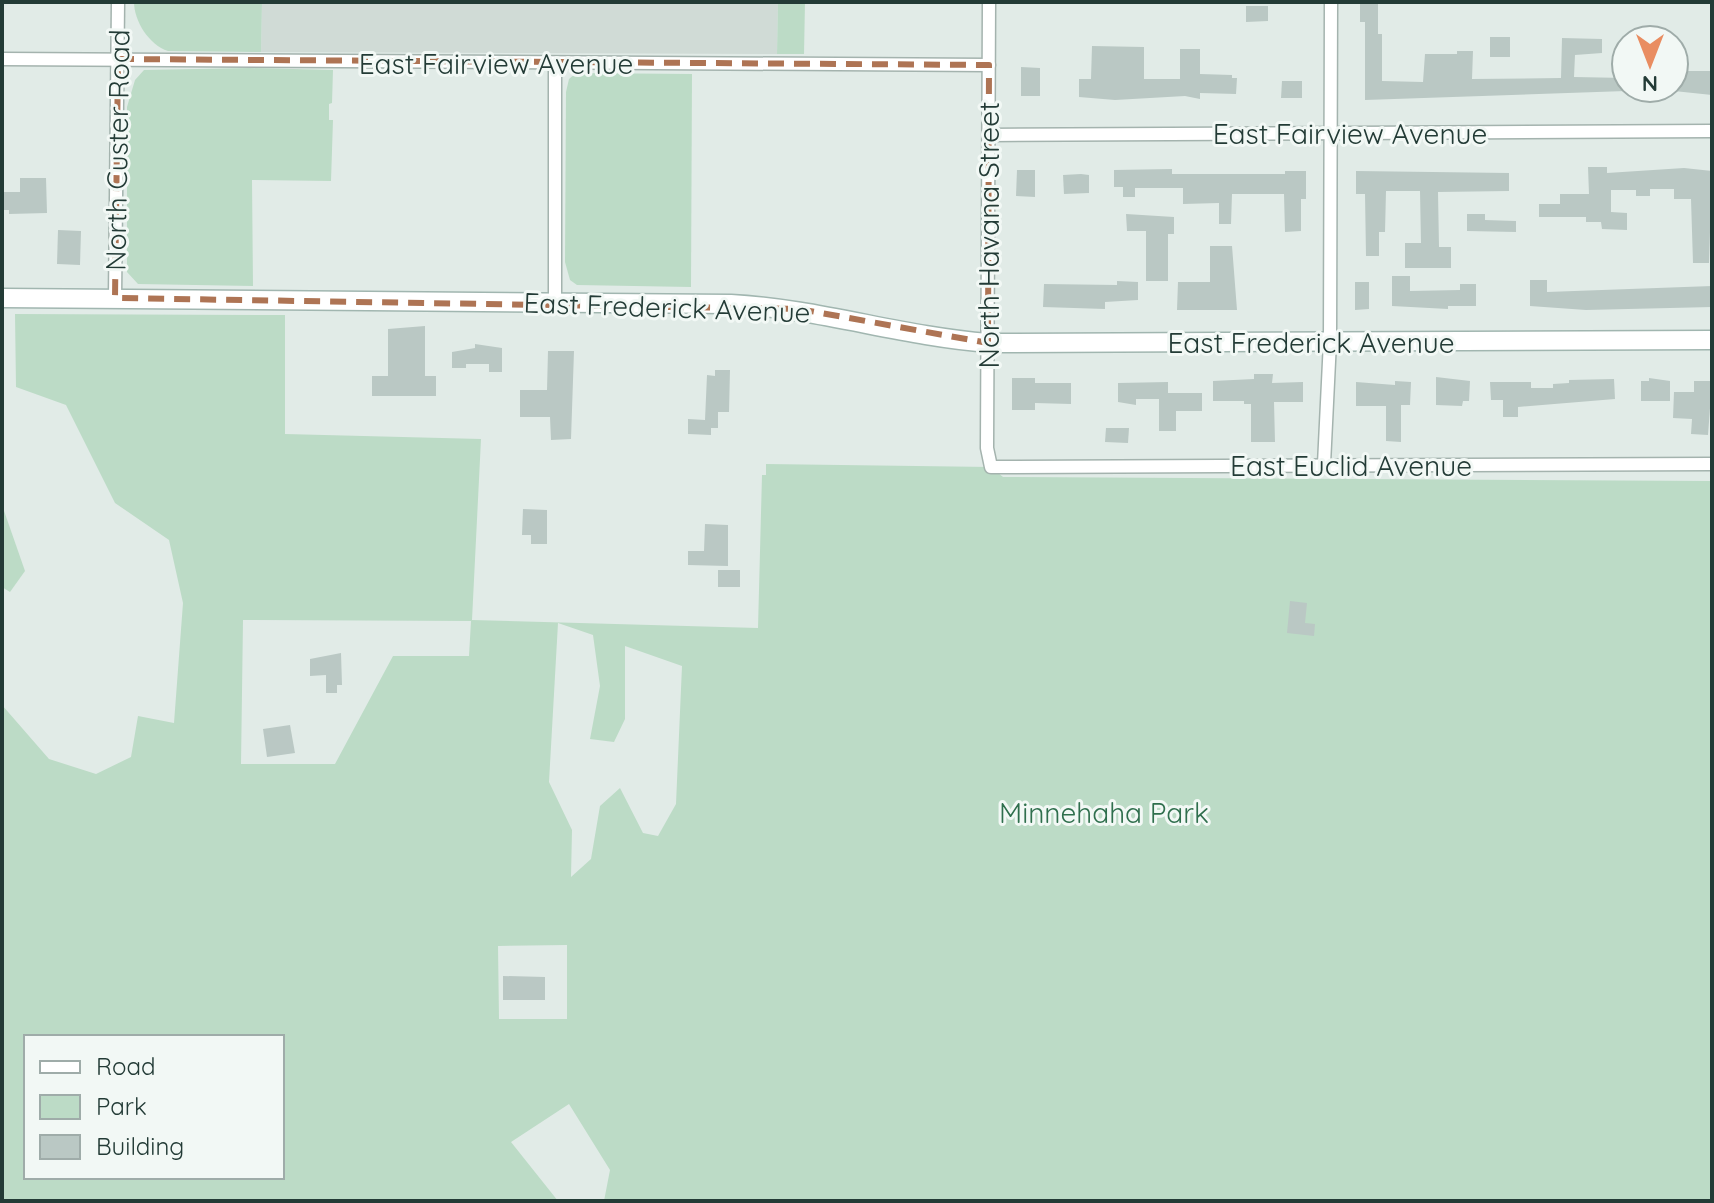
<svg xmlns="http://www.w3.org/2000/svg" width="1714" height="1203" viewBox="0 0 1714 1203" font-family="Quicksand,sans-serif">
	<style>
		.built { fill: #d0dbd6 }
		.green { fill: #bcdbc6; fill-rule: evenodd }
		.building { fill: #bac8c4 }
		.lines { fill: none; stroke-linecap: round; stroke-linejoin: round }
		.minor-casing { stroke: #a4b3ae; stroke-width: 15 }
		.secondary-casing { stroke: #a1b6b0; stroke-width: 21 }
		.minor { stroke: #fff; stroke-width: 12 }
		.secondary { stroke: #fff; stroke-width: 18 }
		.marked { fill: none; stroke: #ae7454; stroke-width: 6; stroke-dasharray: 16 10; stroke-linejoin: round }
		.labels { text-anchor: middle; dominant-baseline: central; stroke-width: 6; stroke-linejoin: round; paint-order: stroke }
		.street-label { font-size: 28px; fill: #233b36; stroke: #f2f8f5 }
		.park-label { font-size: 28px; fill: #2f6f4d; stroke: #f2f8f5 }
	</style>
	<rect width="100%" height="100%" fill="#e1ebe7"/>
	<polygon class="built" points="262,2 778,2 777,54 261,52"/>
	<g class="green">
		<path d="M134,2h128l-1,50 -93,-1c-19,-6 -34,-30 -34,-49z"/>
		<polygon points="778,2 805,2 804,54 777,54"/>
		<polygon points="250,68 333,70 332,103 329,104 329,120 333,120 331,181 252,180 253,286 138,284 127,272 127,107 135,80 144,70"/>
		<polygon points="576,73 692,74 691,287 577,285 570,280 565,262 566,92 569,79"/>
		<path d="M15,314l270,1v119l196,5 -9,181 286,8 4,-153h4v-11l225,3 12,10 709,4v720h-1108l6,-31 -41,-66 -58,38 47,59h-556v-496l47,54 47,15 35,-17 7,-41 36,7 9,-120 -14,-63 -54,-37 -49,-98 -50,-18zM243,620l228,1 -2,35h-76l-58,108h-94zM558,623l35,12 7,51 -10,53 24,3 11,-23v-73l57,20 -6,138 -18,32 -15,-3 -23,-45 -20,18 -9,53 -20,18 1,-47 -23,-48zM567,945v74h-68l-1,-73zM26,1037h256v140h-256z"/>
		<polygon points="2,505 25,571 10,592 2,587"/>
	</g>
	<g class="building">
		<polygon points="1360,2 1378,2 1378,34 1382,34 1382,81 1423,82 1425,54 1457,54 1457,51 1473,51 1472,79 1561,78 1562,38 1602,39 1602,53 1575,55 1574,77 1626,78 1626,91 1365,100 1365,22 1360,22"/>
		<polygon points="1246,6 1268,6 1268,21 1246,22"/>
		<rect x="1490" y="37" width="20" height="20"/>
		<polygon points="1092,46 1144,47 1144,79 1180,79 1180,49 1200,49 1200,74 1232,75 1232,78 1237,78 1236,94 1200,93 1200,99 1185,96 1115,100 1079,97 1079,79 1091,79"/>
		<polygon points="1021,67 1040,68 1040,96 1021,96"/>
		<polygon points="1674,71 1712,71 1712,95 1674,91"/>
		<polygon points="1282,81 1302,81 1302,98 1281,98"/>
		<polygon points="1588,167 1607,167 1607,173 1684,168 1712,171 1709,263 1693,263 1691,199 1674,199 1674,189 1650,189 1650,196 1636,196 1636,190 1611,190 1611,212 1627,213 1627,230 1602,229 1601,222 1586,222 1586,217 1539,217 1539,204 1560,204 1560,194 1589,194"/>
		<polygon points="1172,169 1172,174 1285,174 1285,171 1306,171 1306,199 1301,199 1301,231 1285,232 1284,194 1232,194 1231,224 1219,224 1219,203 1183,204 1183,188 1135,188 1135,197 1123,197 1123,187 1114,187 1114,170"/>
		<polygon points="1017,170 1035,170 1035,197 1016,196"/>
		<polygon points="1356,171 1509,173 1509,191 1438,192 1439,247 1451,247 1451,268 1405,268 1405,243 1421,243 1420,191 1386,191 1385,232 1379,232 1379,256 1366,256 1365,194 1356,194"/>
		<polygon points="1081,174 1089,175 1089,193 1064,194 1063,175"/>
		<polygon points="20,178 46,178 47,213 9,214 9,210 2,210 2,192 20,192"/>
		<polygon points="1126,214 1174,217 1174,234 1168,234 1168,281 1146,281 1146,231 1127,231"/>
		<polygon points="1467,214 1485,214 1485,220 1516,221 1516,232 1467,231"/>
		<polygon points="58,230 81,231 80,265 57,264"/>
		<polygon points="1210,246 1232,246 1237,310 1177,310 1178,282 1210,282"/>
		<polygon points="1392,276 1410,276 1410,291 1460,290 1460,284 1476,284 1476,306 1448,306 1448,309 1392,306"/>
		<polygon points="1530,280 1547,280 1547,292 1712,286 1712,307 1586,310 1530,306"/>
		<polygon points="1117,281 1138,282 1138,300 1105,302 1105,309 1043,307 1044,284 1117,285"/>
		<polygon points="1355,282 1369,282 1369,309 1355,310"/>
		<polygon points="425,326 425,376 436,376 436,396 372,396 372,376 388,376 388,329"/>
		<polygon points="475,344 502,348 502,372 489,372 489,364 466,364 466,368 452,368 452,352 475,348"/>
		<polygon points="548,351 574,351 571,439 551,440 550,417 520,417 520,390 547,390"/>
		<polygon points="715,370 730,370 729,412 718,412 718,428 711,428 711,435 688,434 688,419 705,420 707,375 715,376"/>
		<polygon points="1254,374 1273,374 1272,383 1303,382 1303,402 1274,402 1275,442 1251,442 1251,404 1244,404 1244,401 1213,401 1213,381 1254,379"/>
		<polygon points="1436,377 1470,381 1469,401 1463,401 1462,406 1436,405"/>
		<polygon points="1012,378 1035,378 1035,383 1071,383 1071,404 1035,403 1035,410 1012,410"/>
		<polygon points="1649,378 1670,381 1670,401 1641,401 1641,381 1649,381"/>
		<polygon points="1614,379 1615,399 1518,407 1518,417 1503,417 1503,400 1491,400 1490,382 1531,382 1531,388 1553,388 1553,384 1569,383 1569,380"/>
		<polygon points="1395,381 1411,382 1410,405 1401,405 1401,442 1386,441 1386,406 1356,406 1356,382 1395,385"/>
		<polygon points="1694,381 1712,381 1708,435 1691,434 1692,419 1673,418 1674,392 1694,392"/>
		<polygon points="1168,382 1168,393 1202,393 1202,411 1176,411 1176,431 1159,431 1159,399 1136,399 1136,405 1118,402 1118,383"/>
		<polygon points="1106,428 1129,428 1128,443 1105,442"/>
		<polygon points="523,509 547,510 547,544 531,544 531,535 522,535"/>
		<polygon points="705,524 728,525 728,566 688,565 688,551 704,551"/>
		<rect x="718" y="570" width="22" height="17"/>
		<polygon points="1290,601 1307,603 1305,623 1315,624 1314,636 1287,633"/>
		<polygon points="341,653 342,685 337,685 337,693 326,693 326,675 310,676 310,659"/>
		<polygon points="290,725 295,753 267,757 263,729"/>
		<polygon points="503,976 545,977 545,1000 503,1000"/>
	</g>
	<g class="lines">
		<defs>
			<g id="minor">
				<polyline points="989,2 987,448 991,467 1712,464"/>
				<polyline points="2,59 989,65"/>
				<polyline points="989,135 1712,131"/>
				<polyline points="115,298 118,2"/>
				<polyline points="555,302 555,63"/>
				<polyline points="1324,464 1330,341 1331,2"/>
			</g>
			<path id="secondary" d="M2,298l729,6c89,5 169,32 257,39l724,-3"/>
		</defs>
		<use href="#minor" class="minor-casing"/>
		<use href="#secondary" class="secondary-casing"/>
		<use href="#minor" class="minor"/>
		<use href="#secondary" class="secondary"/>
	</g>
	<path class="marked" d="M118,59l871,6 -1,278 -189,-34 -684,-11z"/>
	<g class="labels">
		<g class="street-label">
			<text x="496" y="63">East Fairview Avenue</text>
			<text x="1350" y="133">East Fairview Avenue</text>
			<text transform="translate(117 150) rotate(-89)">North Custer Road</text>
			<text transform="translate(988 235) rotate(-90)">North Havana Street</text>
			<text transform="translate(667 307) rotate(2)">East Frederick Avenue</text>
			<text x="1311" y="342">East Frederick Avenue</text>
			<text x="1351" y="465">East Euclid Avenue</text>
		</g>
		<g class="park-label">
			<text x="1104" y="812">Minnehaha Park</text>
		</g>
	</g>
	<rect width="1714" height="1203" fill="none" stroke="#233b36" stroke-width="8"/>
	<rect x="24" y="1035" width="260" height="144" fill="#f2f8f5" stroke="#9faca9" stroke-width="2"/>
	<rect x="40" y="1061" width="40" height="12" fill="#ffffff" stroke="#9faca9" stroke-width="2"/>
	<text x="96" y="1075" font-size="24" fill="#233b36">Road</text>
	<rect x="40" y="1095" width="40" height="24" fill="#bcdbc6" stroke="#9faca9" stroke-width="2"/>
	<text x="96" y="1115" font-size="24" fill="#233b36">Park</text>
	<rect x="40" y="1135" width="40" height="24" fill="#bac8c4" stroke="#9faca9" stroke-width="2"/>
	<text x="96" y="1155" font-size="24" fill="#233b36">Building</text>
	<g transform="translate(1650 64) rotate(180)"><circle r="38" fill="#f2f8f5" stroke="#9faca9" stroke-width="2"/>
	<path d="M0-6L14 30L0 20L-14 30Z" fill="#e98d61"/>
	<text y="-12" font-size="22" font-weight="bold" text-anchor="middle" fill="#233b36">N</text>
	</g>
</svg>
